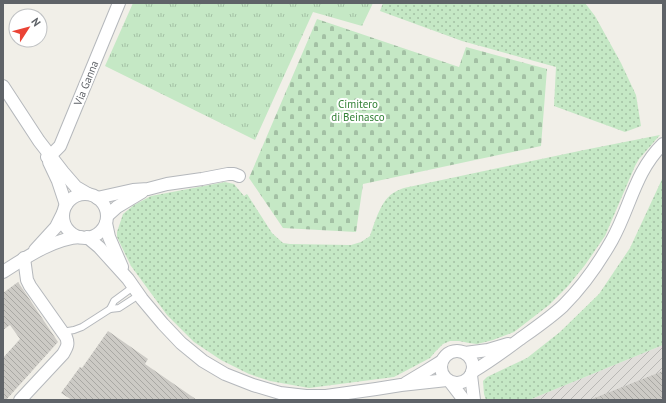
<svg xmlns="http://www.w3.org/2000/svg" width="666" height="403" viewBox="0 0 666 403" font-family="'PT Sans',sans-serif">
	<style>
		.industrial { fill: url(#industrial-furrows) }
		.grass { fill: url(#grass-dots) }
		.cemetery { fill: url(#cemetery-stones) }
		.park { fill: url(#park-tufts) }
		.building { fill: url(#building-back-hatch) }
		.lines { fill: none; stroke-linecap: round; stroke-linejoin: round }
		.service-casing { stroke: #b5b8bc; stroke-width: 8 }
		.minor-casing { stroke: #b5b8bc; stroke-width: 14 }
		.service { stroke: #fff; stroke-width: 6 }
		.minor { stroke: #fff; stroke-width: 12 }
		.labels { text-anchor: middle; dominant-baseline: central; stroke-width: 4; stroke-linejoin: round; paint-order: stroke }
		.street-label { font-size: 11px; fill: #5f6368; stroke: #fff }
		.park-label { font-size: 11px; fill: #348238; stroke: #fff }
	</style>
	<defs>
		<pattern id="industrial-furrows" width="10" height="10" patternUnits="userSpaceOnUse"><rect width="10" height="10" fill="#e0deda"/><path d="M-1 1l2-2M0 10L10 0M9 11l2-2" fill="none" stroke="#b9b8b5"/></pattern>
		<pattern id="grass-dots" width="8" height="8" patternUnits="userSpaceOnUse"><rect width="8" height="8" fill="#c5e8c5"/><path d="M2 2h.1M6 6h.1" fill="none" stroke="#a3c0a4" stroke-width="1.8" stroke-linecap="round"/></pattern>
		<pattern id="cemetery-stones" width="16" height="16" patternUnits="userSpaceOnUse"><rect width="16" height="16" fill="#c5e8c5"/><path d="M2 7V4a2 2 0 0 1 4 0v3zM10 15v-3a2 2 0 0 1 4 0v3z" fill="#a3c0a4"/></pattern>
		<pattern id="park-tufts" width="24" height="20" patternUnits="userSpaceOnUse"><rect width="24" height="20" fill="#c5e8c5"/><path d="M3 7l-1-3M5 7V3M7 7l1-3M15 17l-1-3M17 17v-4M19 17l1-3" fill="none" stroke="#a3c0a4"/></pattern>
		<pattern id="building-back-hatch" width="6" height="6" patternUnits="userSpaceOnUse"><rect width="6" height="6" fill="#cccac5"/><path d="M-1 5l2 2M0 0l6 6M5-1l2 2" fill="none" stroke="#a9a8a4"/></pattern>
	</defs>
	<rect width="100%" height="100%" fill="#f1efe8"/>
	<polygon class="industrial" points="663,345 663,400 529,400"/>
	<g class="grass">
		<polygon points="383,3 585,3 595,16 621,63 636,95 641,126 625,132 554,106 556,67 462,41 380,11"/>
		<path d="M660,135l-21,24 -4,7 -30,70 -20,29 -17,21 -19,19 -35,27 -21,8 -16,4 -8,-1 -10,-2h-9l-7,3 -8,8 -5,6 -36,19 -85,11 -39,-7 -21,-7 -28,-14 -27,-18 -27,-27 -36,-49 -14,-29v-5l6,-18 11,-9 17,-9 74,-14 9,2 10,12 3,-2 25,39 11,10 7,1 61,1 10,-3 9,-6c5,-14 11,-37 25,-44 3,-2 6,-3 9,-4l180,-38z"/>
		<polygon points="663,177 663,345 529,400 486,400 484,394 483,381 487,377 527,358 560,332 599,294 630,248"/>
	</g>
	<polygon class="cemetery" points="317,19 459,67 466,47 547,69 541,146 363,184 356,232 283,228 249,178"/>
	<polygon class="park" points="133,3 373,3 362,26 313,12 255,140 105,66"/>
	<g class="building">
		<polygon points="18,282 58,342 6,400 3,400 3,358 20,339 10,325 3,330 3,293"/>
		<polygon points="108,331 148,359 145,364 197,400 72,400 61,393 80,367 82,368"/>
		<polygon points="663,371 663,400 593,400 592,399"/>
	</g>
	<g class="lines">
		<defs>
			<g id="service">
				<polyline points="110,309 114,301 133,287"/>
				<polyline points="62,332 74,330 82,327 110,309 119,308 139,295"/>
			</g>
			<g id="minor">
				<polyline points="3,86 39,141 63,172 76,187 88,194"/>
				<polyline points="47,157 54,152 60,146 119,3"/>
				<polyline points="49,162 58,181 66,205"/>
				<circle cx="85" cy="216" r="22"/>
				<polyline points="97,198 133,190 148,189 167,184 202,179 228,174 234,174 239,176"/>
				<polyline points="107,216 117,207 142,192"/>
				<polyline points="106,223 109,237 122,267"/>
				<polyline points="87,237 99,247 128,279 142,299 163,324 181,343 203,361 225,374 253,385 280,393 306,396 326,396 376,389 401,385 447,380"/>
				<polyline points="35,250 56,227 63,213"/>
				<path d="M3,272c22,-14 51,-34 78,-35"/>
				<circle cx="457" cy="367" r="16"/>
				<polyline points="465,353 488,350 508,344"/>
				<path d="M472,372c17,-10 32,-21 48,-33 14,-10 30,-21 43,-33 19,-19 36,-43 49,-66 18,-32 23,-69 51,-96"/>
				<polyline points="471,375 474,400"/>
				<polyline points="406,383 426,371 442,361"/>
				<polyline points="451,383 464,400"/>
				<path d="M20,400l43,-46c4,-7 6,-10 3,-17l-36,-51 -3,-6 -3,-22"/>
			</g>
		</defs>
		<use href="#service" class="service-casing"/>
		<use href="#minor" class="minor-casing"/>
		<use href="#service" class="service"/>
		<use href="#minor" class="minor"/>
	</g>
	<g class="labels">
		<g class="street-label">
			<text transform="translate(86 83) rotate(-68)">Via Ganna</text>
		</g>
		<g class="park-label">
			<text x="358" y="104">Cimitero<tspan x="358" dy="13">di Beinasco</tspan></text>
		</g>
	</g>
	<rect width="666" height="403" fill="none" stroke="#5f6368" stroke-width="8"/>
	<g transform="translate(28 28) rotate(54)"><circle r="19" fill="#ffffff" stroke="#bfc1c3"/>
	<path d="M0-3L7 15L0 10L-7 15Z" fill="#ea4335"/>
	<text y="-6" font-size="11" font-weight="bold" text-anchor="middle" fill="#5f6368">N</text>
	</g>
</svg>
